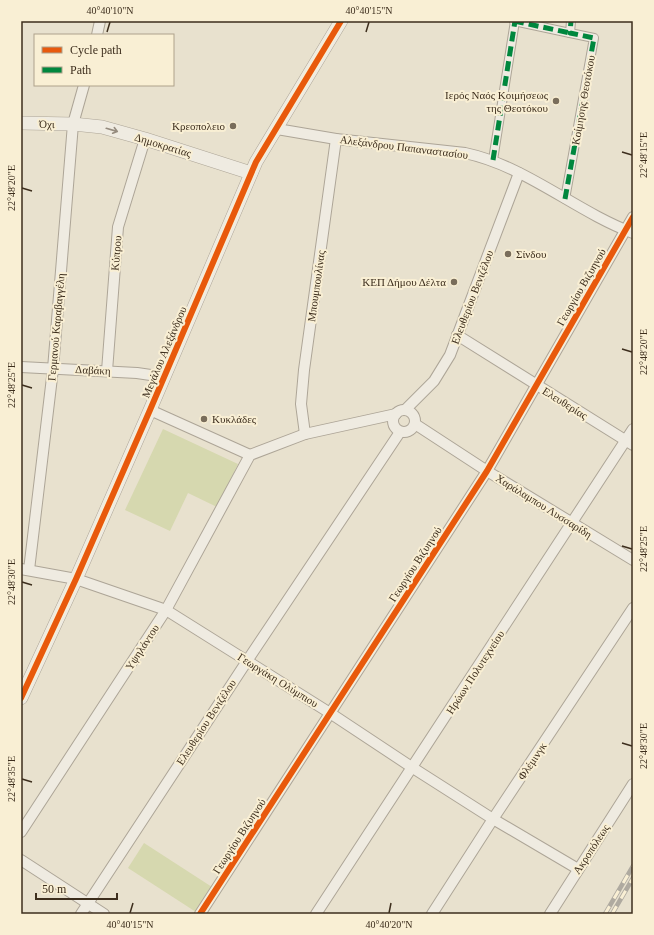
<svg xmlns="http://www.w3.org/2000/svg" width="654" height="935" viewBox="0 0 654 935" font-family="Georgia,serif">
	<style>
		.green { fill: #d6d8af }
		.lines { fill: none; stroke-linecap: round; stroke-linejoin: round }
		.pedestrian-casing { stroke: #ada597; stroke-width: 10 }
		.minor-casing { stroke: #ada597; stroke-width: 12 }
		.tertiary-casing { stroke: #ada597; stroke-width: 14 }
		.pedestrian { stroke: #efebe1; stroke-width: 8 }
		.minor { stroke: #efebe1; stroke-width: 10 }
		.tertiary { stroke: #efebe1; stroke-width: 13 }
		.rail-casing { stroke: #afaaa0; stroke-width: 4.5 }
		.rail { stroke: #f9efd4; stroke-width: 3; stroke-dasharray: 9; stroke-linecap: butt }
		.quiet { stroke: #00873e; stroke-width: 5; stroke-dasharray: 10 5; stroke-linecap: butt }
		.cycleway-casing { stroke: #f9efd4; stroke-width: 8 }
		.cycleway { stroke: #e8590c; stroke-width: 6 }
		.oneway { stroke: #968c7f }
		.ticks { fill: none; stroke: #3d2e1d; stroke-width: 1.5 }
		.poi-dot { fill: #796d5b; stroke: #f9efd4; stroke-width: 1.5 }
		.labels { text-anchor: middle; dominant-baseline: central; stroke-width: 4; stroke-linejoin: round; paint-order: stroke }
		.poi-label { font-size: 11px; fill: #3d2e1d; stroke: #f9efd4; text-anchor: end }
		.street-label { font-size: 11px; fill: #3d2e1d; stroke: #f9efd4 }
		.neatline { fill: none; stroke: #3d2e1d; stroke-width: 1.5 }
		.ticks-label { font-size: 10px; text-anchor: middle; fill: #3d2e1d }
	</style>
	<rect width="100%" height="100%" fill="#e8e1ce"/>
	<g class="green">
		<polygon points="163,429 238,464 217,507 188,493 170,531 125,510"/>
		<polygon points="144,843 212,887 196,912 128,868"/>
	</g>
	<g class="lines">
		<defs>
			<g id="pedestrian">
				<polyline points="514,21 570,33"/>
				<polyline points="493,160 515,21"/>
				<polyline points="565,199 594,38 570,33 571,21"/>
			</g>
			<g id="minor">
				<polyline points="97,35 100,21"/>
				<path d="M277,129l59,10 129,14c61,13 110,58 168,80"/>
				<polyline points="457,335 633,445"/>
				<polyline points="21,367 137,373 164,377"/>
				<polyline points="107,371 118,227 145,139"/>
				<circle cx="404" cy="421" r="11"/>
				<polyline points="150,410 250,455"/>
				<polyline points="405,410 434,381 450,355 519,173"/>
				<polyline points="415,424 487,471 633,560"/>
				<polyline points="305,434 301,404 304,370 336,139"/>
				<polyline points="21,569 76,579 166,610 330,713 413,768 493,819 578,869"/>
				<polyline points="29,570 53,369 73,124 84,85"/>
				<polyline points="21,832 166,610 250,455 305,434 396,414"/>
				<polyline points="21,860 104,914"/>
				<polyline points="81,914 247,661 400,432"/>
				<polyline points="200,914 487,471 633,217"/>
				<polyline points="316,914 633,429"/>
				<polyline points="432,914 493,819 633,608"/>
				<polyline points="550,914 633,784"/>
			</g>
			<g id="tertiary">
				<polyline points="21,123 73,124 102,127 145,139 251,173"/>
				<polyline points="21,698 76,579 150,410 256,162 341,21"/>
			</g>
		</defs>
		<use href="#pedestrian" class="pedestrian-casing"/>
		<use href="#minor" class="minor-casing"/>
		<use href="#tertiary" class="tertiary-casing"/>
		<use href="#pedestrian" class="pedestrian"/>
		<use href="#minor" class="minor"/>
		<use href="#tertiary" class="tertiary"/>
		<defs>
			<g id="rail">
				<polyline points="605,914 633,866"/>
				<polyline points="612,914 633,878"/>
			</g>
		</defs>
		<use href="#rail" class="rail-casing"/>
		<use href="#rail" class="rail"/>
		<g class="quiet">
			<polyline points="514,21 570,33"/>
			<polyline points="493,160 515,21"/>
			<polyline points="565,199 594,38 570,33 571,21"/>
		</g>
		<defs>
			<g id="cycleway">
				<polyline points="21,698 76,579 150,410 256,162 341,21"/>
				<polyline points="200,914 487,471 633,217"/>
			</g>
		</defs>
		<use href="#cycleway" class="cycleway-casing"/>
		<use href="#cycleway" class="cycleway"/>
	</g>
	<defs><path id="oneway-shaft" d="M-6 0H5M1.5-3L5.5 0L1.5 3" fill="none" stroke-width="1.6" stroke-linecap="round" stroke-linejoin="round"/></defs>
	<use class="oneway" href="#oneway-shaft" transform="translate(112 130) rotate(16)"/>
	<path class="ticks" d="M107,32l3,-10M366,32l3,-10M622,152l10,3M22,188l10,3M622,349l10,3M22,385l10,3M622,546l10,3M22,582l10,3M622,743l10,3M22,779l10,3M130,913l3,-10M389,913l2,-10"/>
	<g class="poi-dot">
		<circle cx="556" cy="101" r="4"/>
		<circle cx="233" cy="126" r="4"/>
		<circle cx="508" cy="254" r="4"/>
		<circle cx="454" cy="282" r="4"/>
		<circle cx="204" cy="419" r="4"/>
	</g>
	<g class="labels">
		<g class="poi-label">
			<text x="548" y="95">Ιερός Ναός Κοιμήσεως<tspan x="548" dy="13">της Θεοτόκου</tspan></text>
			<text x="225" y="126">Κρεοπολειο</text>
			<text x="516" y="254" text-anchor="start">Σίνδου</text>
			<text x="446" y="282">ΚΕΠ Δήμου Δέλτα</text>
			<text x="212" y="419" text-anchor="start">Κυκλάδες</text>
		</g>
		<g class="street-label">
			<text transform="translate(583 100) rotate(-80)">Κοίμησης Θεοτόκου</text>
			<text transform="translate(47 124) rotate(1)">Όχι</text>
			<text transform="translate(163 145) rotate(17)">Δημοκρατίας</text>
			<text transform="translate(404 147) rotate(7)">Αλεξάνδρου Παπαναστασίου</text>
			<text transform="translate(116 253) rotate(-85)">Κύπρου</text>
			<text transform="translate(316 286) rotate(-82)">Μπουμπουλίνας</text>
			<text transform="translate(581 287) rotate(-60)">Γεωργίου Βιζυηνού</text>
			<text transform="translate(472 297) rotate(-69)">Ελευθερίου Βενιζέλου</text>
			<text transform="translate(56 327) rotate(-85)">Γερμανού Καραβαγγέλη</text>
			<text transform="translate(164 352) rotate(-67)">Μεγάλου Αλεξάνδρου</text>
			<text transform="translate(93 370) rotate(3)">Δαβάκη</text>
			<text transform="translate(565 403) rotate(32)">Ελευθερίας</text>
			<text transform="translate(544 506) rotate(32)">Χαράλαμπου Λυσσαρίδη</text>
			<text transform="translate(415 564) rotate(-57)">Γεωργίου Βιζυηνού</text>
			<text transform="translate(142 647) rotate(-57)">Υψηλάντου</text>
			<text transform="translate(475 672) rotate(-57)">Ηρώων Πολυτεχνείου</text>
			<text transform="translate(278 680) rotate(32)">Γεωργάκη Ολύμπιου</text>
			<text transform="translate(206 722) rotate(-57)">Ελευθερίου Βενιζέλου</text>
			<text transform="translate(532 761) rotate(-56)">Φλέμινγκ</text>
			<text transform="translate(239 836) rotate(-57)">Γεωργίου Βιζυηνού</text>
			<text transform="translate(591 849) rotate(-57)">Ακροπόλεως</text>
		</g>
	</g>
	<rect width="654" height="935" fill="none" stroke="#f9efd4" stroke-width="44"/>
	<rect x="34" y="34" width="140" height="52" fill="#f9efd4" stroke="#aea28b"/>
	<rect x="42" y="47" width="20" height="6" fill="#e8590c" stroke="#aea28b"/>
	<text x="70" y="54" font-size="12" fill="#3d2e1d">Cycle path</text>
	<rect x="42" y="67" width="20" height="6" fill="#00873e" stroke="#aea28b"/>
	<text x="70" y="74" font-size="12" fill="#3d2e1d">Path</text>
	<path d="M36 893v6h81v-6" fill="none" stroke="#3d2e1d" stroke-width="2"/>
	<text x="42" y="893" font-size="12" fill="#3d2e1d" stroke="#f9efd4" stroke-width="3" paint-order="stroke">50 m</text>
	<rect x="22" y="22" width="610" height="891" class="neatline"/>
	<g class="ticks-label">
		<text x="110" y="14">40°40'10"N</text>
		<text x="369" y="14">40°40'15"N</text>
		<text transform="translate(643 155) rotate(-90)" y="4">22°48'15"E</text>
		<text transform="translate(11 188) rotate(-90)" y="4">22°48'20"E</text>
		<text transform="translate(643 352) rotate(-90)" y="4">22°48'20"E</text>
		<text transform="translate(11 385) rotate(-90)" y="4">22°48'25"E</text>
		<text transform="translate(643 549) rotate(-90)" y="4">22°48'25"E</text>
		<text transform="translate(11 582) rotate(-90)" y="4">22°48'30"E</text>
		<text transform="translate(643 746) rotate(-90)" y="4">22°48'30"E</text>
		<text transform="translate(11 779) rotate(-90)" y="4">22°48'35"E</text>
		<text x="130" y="928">40°40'15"N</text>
		<text x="389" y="928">40°40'20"N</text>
	</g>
</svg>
